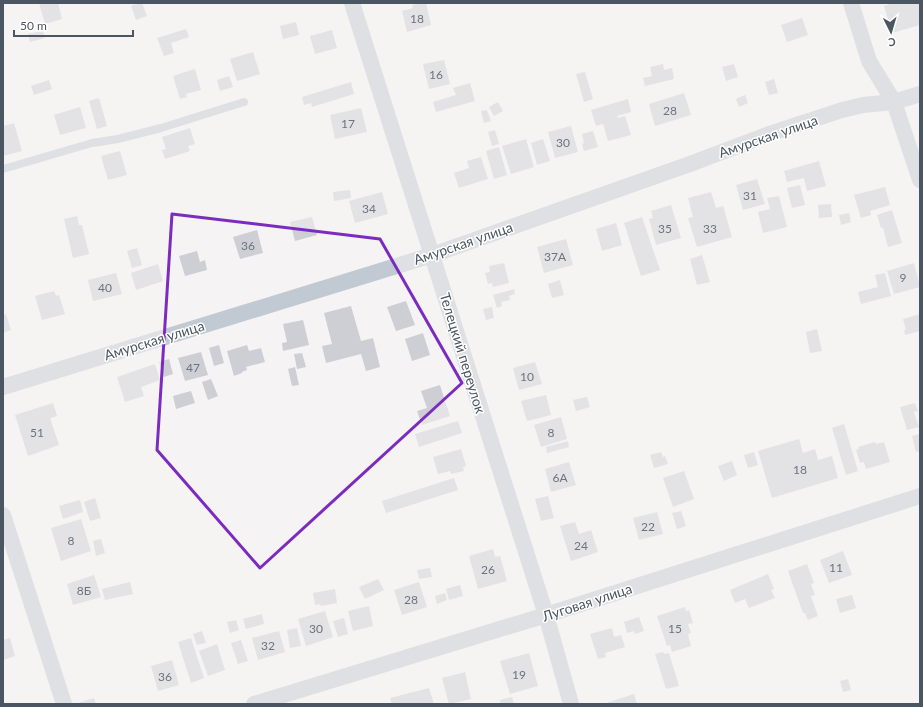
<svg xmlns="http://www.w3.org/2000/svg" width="923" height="707" viewBox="0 0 923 707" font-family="Lato,sans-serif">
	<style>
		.building { fill: #cdcfd5 }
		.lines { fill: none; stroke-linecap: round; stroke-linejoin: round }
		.service { stroke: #c1cad2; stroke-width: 8 }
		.minor { stroke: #c1cad2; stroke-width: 16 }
		.marked { fill: none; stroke: #7b2cbf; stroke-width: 3; stroke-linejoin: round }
		.labels { text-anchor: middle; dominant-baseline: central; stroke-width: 3; stroke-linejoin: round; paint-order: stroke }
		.number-label { font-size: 12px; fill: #6b747e }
		.street-label { font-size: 14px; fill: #4a5661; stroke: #fff }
	</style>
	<rect width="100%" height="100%" fill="#f5f3f3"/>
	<g class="building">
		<polygon points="39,3 58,3 62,19 45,24"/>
		<polygon points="140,3 142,3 147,16 136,20 131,6"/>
		<polygon points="420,3 426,3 431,25 407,32 402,11 413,8 412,5"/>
		<polygon points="893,3 920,3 920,25 892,33 884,6"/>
		<polygon points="802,18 808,35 787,42 781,25"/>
		<polygon points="296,22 299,35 283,39 280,26"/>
		<polygon points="186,29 189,37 171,43 174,53 164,56 157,38"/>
		<polygon points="332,30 337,48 315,54 310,36"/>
		<polygon points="43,31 45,38 30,42 28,34"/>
		<polygon points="253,52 260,74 237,81 230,59"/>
		<polygon points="444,60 450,84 429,89 423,64"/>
		<polygon points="663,64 664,70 672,68 674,79 645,86 643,78 652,76 650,67"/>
		<polygon points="734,64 738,77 726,81 722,67"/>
		<polygon points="195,69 201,90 186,94 187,97 180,99 173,76"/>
		<polygon points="585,72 593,99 584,102 576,74"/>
		<polygon points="229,76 233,87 220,91 217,80"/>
		<polygon points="774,79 778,93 769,95 765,82"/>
		<polygon points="49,80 52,89 34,95 31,86"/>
		<polygon points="351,82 354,94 312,107 311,103 304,105 302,97"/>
		<polygon points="470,83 475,101 436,112 433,102 456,95 453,88"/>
		<polygon points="684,93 691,115 655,126 649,104"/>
		<polygon points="745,95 748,103 739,107 736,99"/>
		<polygon points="99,98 107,126 97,129 89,101"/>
		<polygon points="628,99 631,112 617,116 618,118 625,116 631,135 608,141 603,124 596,126 591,110"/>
		<polygon points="498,102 503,111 494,116 489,107"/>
		<polygon points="80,107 86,128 60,135 54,115"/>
		<polygon points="361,108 367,132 335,139 330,115"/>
		<polygon points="487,110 491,121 484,123 481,111"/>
		<polygon points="14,123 22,151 3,156 3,126"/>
		<polygon points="571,126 578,152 555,158 548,132"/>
		<polygon points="190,128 195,144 188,146 190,151 165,159 162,150 166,149 162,137"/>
		<polygon points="495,130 499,144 492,146 488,132"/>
		<polygon points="593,131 598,147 584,151 582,144 584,143 582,134"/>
		<polygon points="526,139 534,167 511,174 502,146"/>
		<polygon points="543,139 550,161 537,165 531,143"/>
		<polygon points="499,147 507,175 494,179 486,151"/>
		<polygon points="120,151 127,175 108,180 101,156"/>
		<polygon points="481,157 488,179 459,188 454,173 469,168 467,161"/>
		<polygon points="819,161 826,186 807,191 804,178 787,182 784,171"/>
		<polygon points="757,179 765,204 743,210 736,185"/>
		<polygon points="800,185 805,205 792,208 787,188"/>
		<polygon points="885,187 890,205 870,211 871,215 861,218 854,195"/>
		<polygon points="350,190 351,198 334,201 333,192"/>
		<polygon points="382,192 388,214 355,223 349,201"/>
		<polygon points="711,192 716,208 723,206 732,237 697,247 688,218 693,217 688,198"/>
		<polygon points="779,196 787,227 763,233 758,212 770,209 767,198"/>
		<polygon points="831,204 832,217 819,218 818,205"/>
		<polygon points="671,205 681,238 656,245 649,219 653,218 651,211"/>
		<polygon points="892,210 902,243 888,247 883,228 881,228 877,215"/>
		<polygon points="849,213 851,222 841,225 839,215"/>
		<polygon points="77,216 79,225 82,225 89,254 73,258 64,219"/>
		<polygon points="312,217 317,235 295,241 290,222"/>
		<polygon points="642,217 660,270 641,276 624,223"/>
		<polygon points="616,223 622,245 602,251 596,229"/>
		<polygon points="257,230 263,253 240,259 233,237"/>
		<polygon points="566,239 573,265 544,273 537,247"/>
		<polygon points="137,248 142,265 132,268 127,251"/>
		<polygon points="197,251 200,262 205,260 207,270 185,276 179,256"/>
		<polygon points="702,255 710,282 697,285 690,259"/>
		<polygon points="504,263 509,283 493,287 492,283 488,284 485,273 490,272 489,266"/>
		<polygon points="914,263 920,287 894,294 887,271"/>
		<polygon points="158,264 163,281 136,290 131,273"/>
		<polygon points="116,273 122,294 93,301 88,280"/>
		<polygon points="885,273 891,296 861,304 858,292 878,287 875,275"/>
		<polygon points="560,280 564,295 552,298 548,284"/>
		<polygon points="514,289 515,294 509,296 510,300 501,302 502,306 497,308 493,295"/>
		<polygon points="54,291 56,296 59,295 65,314 42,320 35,296"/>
		<polygon points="406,301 415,325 396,331 387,307"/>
		<polygon points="351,306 361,341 373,338 380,367 366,371 361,354 326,363 322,346 332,344 324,313"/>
		<polygon points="492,307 494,318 486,320 483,309"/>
		<polygon points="6,314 11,330 3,333 3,315"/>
		<polygon points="920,314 920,331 905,335 904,330 906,330 903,319"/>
		<polygon points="303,320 309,345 283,351 282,343 287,342 283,324"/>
		<polygon points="817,329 822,351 810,353 806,332"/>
		<polygon points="423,333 430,355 412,361 405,339"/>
		<polygon points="219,345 224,363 214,366 209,348"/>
		<polygon points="247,345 249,351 261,348 265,362 246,367 247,370 242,372 242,373 234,376 227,351"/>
		<polygon points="201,352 208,375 185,381 178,358"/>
		<polygon points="302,353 306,367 297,369 294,354"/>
		<polygon points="169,359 173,374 164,377 159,362"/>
		<polygon points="535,362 542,384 519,390 513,368"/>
		<polygon points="155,364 160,380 141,387 144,396 125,402 117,377"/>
		<polygon points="295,367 299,385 292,386 288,369"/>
		<polygon points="211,379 218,396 208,400 202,382"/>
		<polygon points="440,385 450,416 422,425 417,411 427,408 421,391"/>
		<polygon points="191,391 195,403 176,409 173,396"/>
		<polygon points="546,395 551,415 527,421 521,401"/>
		<polygon points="587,397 590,407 576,411 573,400"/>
		<polygon points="53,403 57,416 50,418 59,445 28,456 15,415"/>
		<polygon points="915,403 918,411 914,412 919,427 907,430 900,407"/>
		<polygon points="561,417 567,439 541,447 534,425"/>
		<polygon points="458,421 462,433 419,447 415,434"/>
		<polygon points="844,424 858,471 846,475 832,428"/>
		<polygon points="920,434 920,451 916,452 912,436"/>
		<polygon points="799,439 803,453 815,449 818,460 832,456 838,478 772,498 758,451"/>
		<polygon points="568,441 569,447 547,453 546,447"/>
		<polygon points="875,442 876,444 884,442 890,462 866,469 864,462 860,463 856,450 859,449 858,447"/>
		<polygon points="461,449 466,466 463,467 464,471 451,474 450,471 438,474 433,457"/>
		<polygon points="661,452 663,457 665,456 668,464 654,468 650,455"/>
		<polygon points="754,452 758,465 748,468 744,455"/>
		<polygon points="732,461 737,475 724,481 718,466"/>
		<polygon points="569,462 576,485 551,492 545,469"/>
		<polygon points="684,471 694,499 673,507 663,478"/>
		<polygon points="454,478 458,490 386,513 382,501"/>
		<polygon points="548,496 554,518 541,521 535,499"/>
		<polygon points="95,498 101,518 90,521 84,502"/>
		<polygon points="80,500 83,512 63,519 59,506"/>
		<polygon points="681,511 686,526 677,529 672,513"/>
		<polygon points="657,512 663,534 639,540 633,518"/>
		<polygon points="81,519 91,551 61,561 51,528"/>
		<polygon points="575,522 579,534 591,530 598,552 571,561 560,526"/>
		<polygon points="101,539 105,553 96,556 93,541"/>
		<polygon points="493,549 495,557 500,556 507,581 478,589 469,556"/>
		<polygon points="843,551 852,575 829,583 820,560"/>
		<polygon points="807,564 814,583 811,584 815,595 811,596 818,616 808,620 805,613 803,613 788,571"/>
		<polygon points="430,568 432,577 419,579 417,570"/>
		<polygon points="768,574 774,589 771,590 775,598 749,608 745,599 735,603 730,590"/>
		<polygon points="94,575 101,597 73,605 67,584"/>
		<polygon points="378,579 384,590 365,599 359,587"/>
		<polygon points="130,582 133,594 105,600 102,589"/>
		<polygon points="419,582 427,607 402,615 394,590"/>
		<polygon points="460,585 463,596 449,600 446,589"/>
		<polygon points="335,589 337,603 321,606 320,604 315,605 313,593"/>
		<polygon points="445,593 447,600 437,604 435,596"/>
		<polygon points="852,595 856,608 840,613 836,599"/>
		<polygon points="369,606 373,626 353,631 348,611"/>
		<polygon points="685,607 686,611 689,610 693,623 688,624 691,633 688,634 691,646 672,652 670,645 667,646 657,616"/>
		<polygon points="325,611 333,637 306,646 298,619"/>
		<polygon points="262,614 264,624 246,629 243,619"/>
		<polygon points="639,617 644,631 635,634 634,631 627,633 624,622"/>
		<polygon points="344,618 348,634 338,637 333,621"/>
		<polygon points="236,620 239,630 230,633 227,622"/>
		<polygon points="297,628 301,646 290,648 287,630"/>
		<polygon points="612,628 614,637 621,635 625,647 605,653 606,657 598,659 590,634"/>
		<polygon points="202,631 206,643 197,645 193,634"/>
		<polygon points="279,631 285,652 258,660 252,638"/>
		<polygon points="10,638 15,656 3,660 3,640"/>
		<polygon points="191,638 204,678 191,683 178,642"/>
		<polygon points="241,640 248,661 238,664 231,643"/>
		<polygon points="217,644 225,670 208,676 199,651"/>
		<polygon points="663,652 664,654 669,653 679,686 666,689 655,654"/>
		<polygon points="529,653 538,686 510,694 500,661"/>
		<polygon points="172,660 179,685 158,691 151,666"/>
		<polygon points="465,672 471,699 449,704 442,678"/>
		<polygon points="848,679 851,690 843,692 840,681"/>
		<polygon points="429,688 434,704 392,704 390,698"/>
		<polygon points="634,694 637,704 603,704"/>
		<polygon points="512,697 514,704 501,704 500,700"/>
		<polygon points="94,698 96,704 75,704"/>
	</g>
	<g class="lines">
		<polyline class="service" points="3,169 92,143 118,139 161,128 244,102"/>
		<g class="minor">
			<polyline points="352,3 546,615 571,704"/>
			<polyline points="851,3 869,61 894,102 920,180"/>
			<polyline points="3,387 432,255 690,164 772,133 842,110 863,105 894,102 920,94"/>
			<polyline points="3,515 64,704"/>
			<polyline points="254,704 546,615 920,496"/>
		</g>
	</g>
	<path d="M0 0H923V707H0ZM172,214l208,25 82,144 -202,185 -103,-118z" fill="#f5f3f3" fill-opacity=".55" fill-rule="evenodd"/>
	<path class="marked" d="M172,214l208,25 82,144 -202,185 -103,-118z"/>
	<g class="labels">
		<g class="number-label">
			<text x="417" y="18">18</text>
			<text x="436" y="74">16</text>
			<text x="670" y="110">28</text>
			<text x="348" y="123">17</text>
			<text x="563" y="142">30</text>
			<text x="750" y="195">31</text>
			<text x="369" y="208">34</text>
			<text x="665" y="228">35</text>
			<text x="710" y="228">33</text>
			<text x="248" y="245">36</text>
			<text x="555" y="256">37А</text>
			<text x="903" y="277">9</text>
			<text x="105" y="287">40</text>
			<text x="193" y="367">47</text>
			<text x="527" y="376">10</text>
			<text x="37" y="432">51</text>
			<text x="551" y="432">8</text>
			<text x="800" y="469">18</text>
			<text x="560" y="477">6А</text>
			<text x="648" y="526">22</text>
			<text x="71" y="540">8</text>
			<text x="581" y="545">24</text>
			<text x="836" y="567">11</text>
			<text x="488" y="569">26</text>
			<text x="84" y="590">8Б</text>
			<text x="411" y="599">28</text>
			<text x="316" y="628">30</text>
			<text x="675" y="628">15</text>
			<text x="268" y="645">32</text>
			<text x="519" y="674">19</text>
			<text x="165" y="676">36</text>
		</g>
		<g class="street-label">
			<text transform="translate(768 136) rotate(-19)">Амурская улица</text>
			<text transform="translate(463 243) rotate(-19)">Амурская улица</text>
			<text transform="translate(154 340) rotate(-17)">Амурская улица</text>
			<text transform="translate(463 353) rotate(73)">Телецкий переулок</text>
			<text transform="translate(587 602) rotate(-18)">Луговая улица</text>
		</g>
	</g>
	<rect width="923" height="707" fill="none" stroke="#4a5661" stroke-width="8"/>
	<g transform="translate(891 32) rotate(175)" stroke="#ffffff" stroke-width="3" paint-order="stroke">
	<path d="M0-3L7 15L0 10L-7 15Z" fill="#4a5661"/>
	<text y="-6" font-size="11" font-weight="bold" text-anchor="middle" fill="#4a5661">С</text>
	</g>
	<path d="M14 30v6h119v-6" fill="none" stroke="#4a5661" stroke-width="2"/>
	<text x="20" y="30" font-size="12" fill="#4a5661" stroke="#ffffff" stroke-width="3" paint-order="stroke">50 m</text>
</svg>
